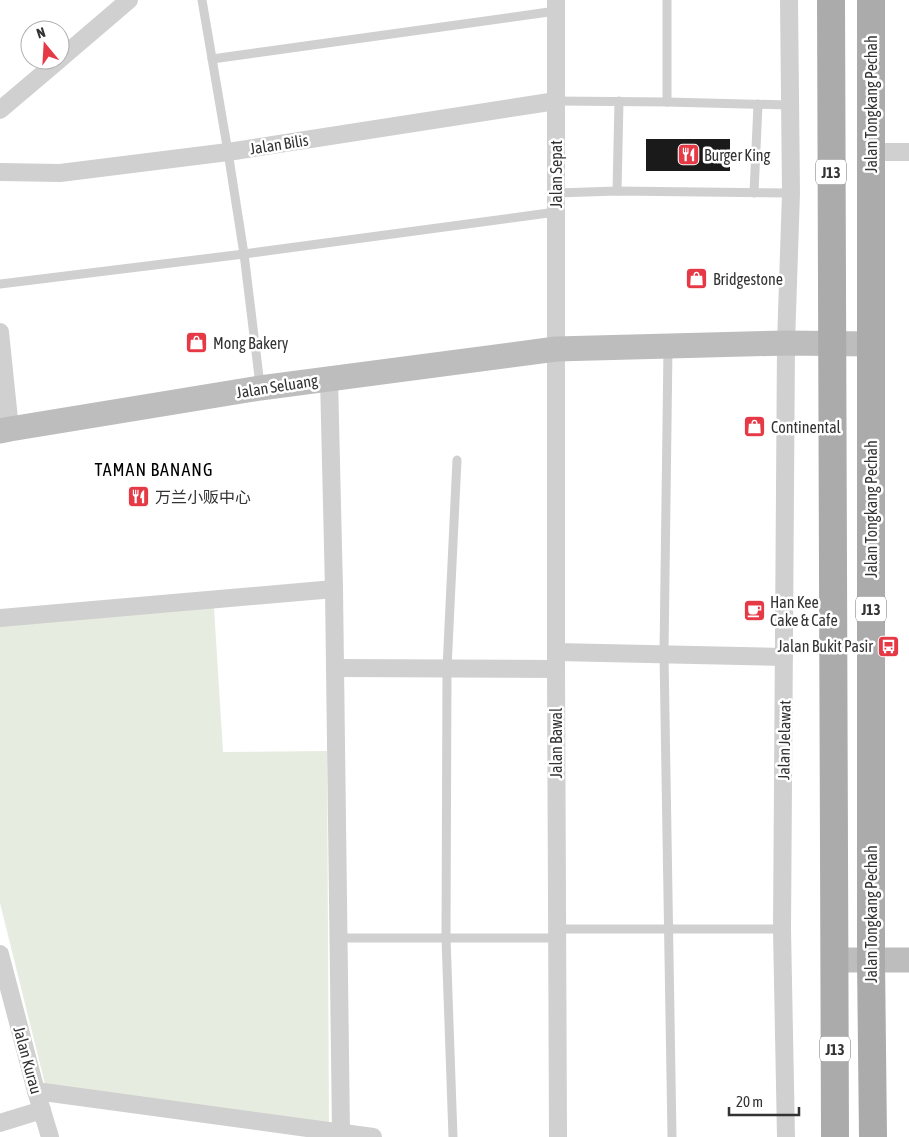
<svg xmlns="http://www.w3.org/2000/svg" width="909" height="1137" viewBox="0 0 909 1137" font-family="'Asap Condensed','Noto Sans SC',sans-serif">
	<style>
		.green { fill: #e6ecdf }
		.building { fill: #1a1a1a }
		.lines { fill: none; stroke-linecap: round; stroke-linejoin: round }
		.lane { stroke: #d0d0d0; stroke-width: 9 }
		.street { stroke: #d0d0d0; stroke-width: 18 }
		.secondary { stroke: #bdbdbd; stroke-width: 25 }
		.primary { stroke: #ababab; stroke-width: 28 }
		.labels { text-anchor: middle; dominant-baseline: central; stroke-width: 5; stroke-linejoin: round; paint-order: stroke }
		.shield { fill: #fff; stroke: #707070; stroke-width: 1 }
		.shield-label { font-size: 15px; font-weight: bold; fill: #333 }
		.street-label { font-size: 16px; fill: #333; stroke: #fff }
		.poi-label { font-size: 16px; fill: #333; stroke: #fff; text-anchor: start }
		.neighbourhood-label { font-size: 18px; letter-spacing: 1px; fill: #000; stroke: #fff }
	</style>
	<rect width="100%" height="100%" fill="#fff"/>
	<polygon class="green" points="213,592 223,752 327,751 329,1126 45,1084 0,903 0,616"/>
	<rect class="building" x="646" y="139" width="84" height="32"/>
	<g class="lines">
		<g class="lane">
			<polyline points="202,0 228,152 244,254 260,385"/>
			<polyline points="212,59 556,11"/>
			<polyline points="556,101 667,102 789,105"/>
			<polyline points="667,102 667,0"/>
			<polyline points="617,191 619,101"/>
			<polyline points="556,193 617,191 791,193"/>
			<polyline points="754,193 758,104"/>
			<polyline points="0,284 244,254 556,212"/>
			<polyline points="668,347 664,654 672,1137"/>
			<polyline points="557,929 782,929"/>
			<polyline points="339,938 557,938"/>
			<polyline points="453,1137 446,938 447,668 457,460"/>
		</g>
		<g class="street">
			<polyline points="556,0 556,669 558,1137"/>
			<polyline points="60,59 129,0"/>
			<polyline points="0,110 59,60"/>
			<polyline points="871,152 909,152"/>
			<polyline points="0,172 60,173 228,152 556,101"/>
			<polyline points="0,332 10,429"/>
			<polyline points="329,378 334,589 341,1132"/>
			<polyline points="0,618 334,589"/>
			<polyline points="556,652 784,657"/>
			<polyline points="335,668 556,669"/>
			<polyline points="0,954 36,1091 50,1137"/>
			<polyline points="36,1091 373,1137"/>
			<polyline points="0,1123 42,1110"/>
			<polyline points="786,1137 782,929 786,343 791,193 789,0"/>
		</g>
		<g class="secondary">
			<polyline points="0,431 10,429 260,388 556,349 786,343 871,344"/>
			<polyline points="835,960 909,960"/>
		</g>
		<g class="primary">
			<polyline points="831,0 835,1137"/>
			<polyline points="871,0 871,960 873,1137"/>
		</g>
	</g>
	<defs>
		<symbol id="restaurant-square" viewBox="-11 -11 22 22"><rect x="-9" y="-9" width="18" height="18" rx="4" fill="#e63946" stroke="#fff"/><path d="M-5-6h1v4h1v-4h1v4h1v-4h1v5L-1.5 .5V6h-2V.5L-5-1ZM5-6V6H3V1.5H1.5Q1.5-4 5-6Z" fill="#fff"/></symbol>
		<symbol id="shop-square" viewBox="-11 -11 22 22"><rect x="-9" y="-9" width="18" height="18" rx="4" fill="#e63946" stroke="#fff"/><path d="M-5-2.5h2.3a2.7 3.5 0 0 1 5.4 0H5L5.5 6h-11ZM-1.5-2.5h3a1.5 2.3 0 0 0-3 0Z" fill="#fff"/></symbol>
		<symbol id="cafe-square" viewBox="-11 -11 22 22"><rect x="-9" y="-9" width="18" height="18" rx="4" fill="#e63946" stroke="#fff"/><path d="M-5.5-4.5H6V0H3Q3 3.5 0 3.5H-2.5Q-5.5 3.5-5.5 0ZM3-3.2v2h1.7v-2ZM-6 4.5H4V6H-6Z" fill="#fff"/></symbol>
		<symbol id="bus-square" viewBox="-11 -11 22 22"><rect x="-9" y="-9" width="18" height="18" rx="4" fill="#e63946" stroke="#fff"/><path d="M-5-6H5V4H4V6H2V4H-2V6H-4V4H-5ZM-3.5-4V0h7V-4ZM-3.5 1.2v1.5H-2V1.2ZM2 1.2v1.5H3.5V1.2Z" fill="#fff"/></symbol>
	</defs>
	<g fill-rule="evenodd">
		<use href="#restaurant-square" x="676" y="142" width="25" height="25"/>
		<use href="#shop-square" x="684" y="266" width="25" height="25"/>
		<use href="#shop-square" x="184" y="330" width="25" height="25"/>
		<use href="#shop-square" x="742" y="414" width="25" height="25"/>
		<use href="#restaurant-square" x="126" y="484" width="25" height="25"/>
		<use href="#cafe-square" x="742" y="598" width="25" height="25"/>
		<use href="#bus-square" x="876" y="634" width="25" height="25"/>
	</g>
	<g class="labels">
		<g class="shield">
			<rect x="816" y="159.5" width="30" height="25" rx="4"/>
			<rect x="856" y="596.5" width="30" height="25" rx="4"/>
			<rect x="820" y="1036.5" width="30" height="25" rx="4"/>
		</g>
		<g class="shield-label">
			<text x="831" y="172">J13</text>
			<text x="871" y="609">J13</text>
			<text x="835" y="1049">J13</text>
		</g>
		<g class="street-label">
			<text transform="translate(871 104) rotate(-90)">Jalan Tongkang Pechah</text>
			<text transform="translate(279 144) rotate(-9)">Jalan Bilis</text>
			<text transform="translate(556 174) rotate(-90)">Jalan Sepat</text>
			<text transform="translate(277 386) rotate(-9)">Jalan Seluang</text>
			<text transform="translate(871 509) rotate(-90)">Jalan Tongkang Pechah</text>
			<text transform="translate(784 740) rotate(-89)">Jalan Jelawat</text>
			<text transform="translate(556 743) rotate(-90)">Jalan Bawal</text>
			<text transform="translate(871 914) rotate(-90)">Jalan Tongkang Pechah</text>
			<text transform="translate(28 1060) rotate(75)">Jalan Kurau</text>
		</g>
		<g class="poi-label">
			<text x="704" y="155">Burger King</text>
			<text x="713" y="279">Bridgestone</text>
			<text x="213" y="343">Mong Bakery</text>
			<text x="771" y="427">Continental</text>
			<text x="155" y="497">万兰小贩中心</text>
			<text x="770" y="602">Han Kee<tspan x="770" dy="18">Cake &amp; Cafe</tspan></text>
			<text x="873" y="646" text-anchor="end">Jalan Bukit Pasir</text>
		</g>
		<g class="neighbourhood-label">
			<text x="154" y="469">TAMAN BANANG</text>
		</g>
	</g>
	<g transform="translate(45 45) rotate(342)"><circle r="24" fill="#ffffff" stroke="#adadad"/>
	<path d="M0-4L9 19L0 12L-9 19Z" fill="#e63946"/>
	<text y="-8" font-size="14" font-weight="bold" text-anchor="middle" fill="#333333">N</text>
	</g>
	<path d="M729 1107v8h70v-8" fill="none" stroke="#333333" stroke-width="2.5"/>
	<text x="736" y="1107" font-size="15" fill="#333333" stroke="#ffffff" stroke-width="4" paint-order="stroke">20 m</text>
</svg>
